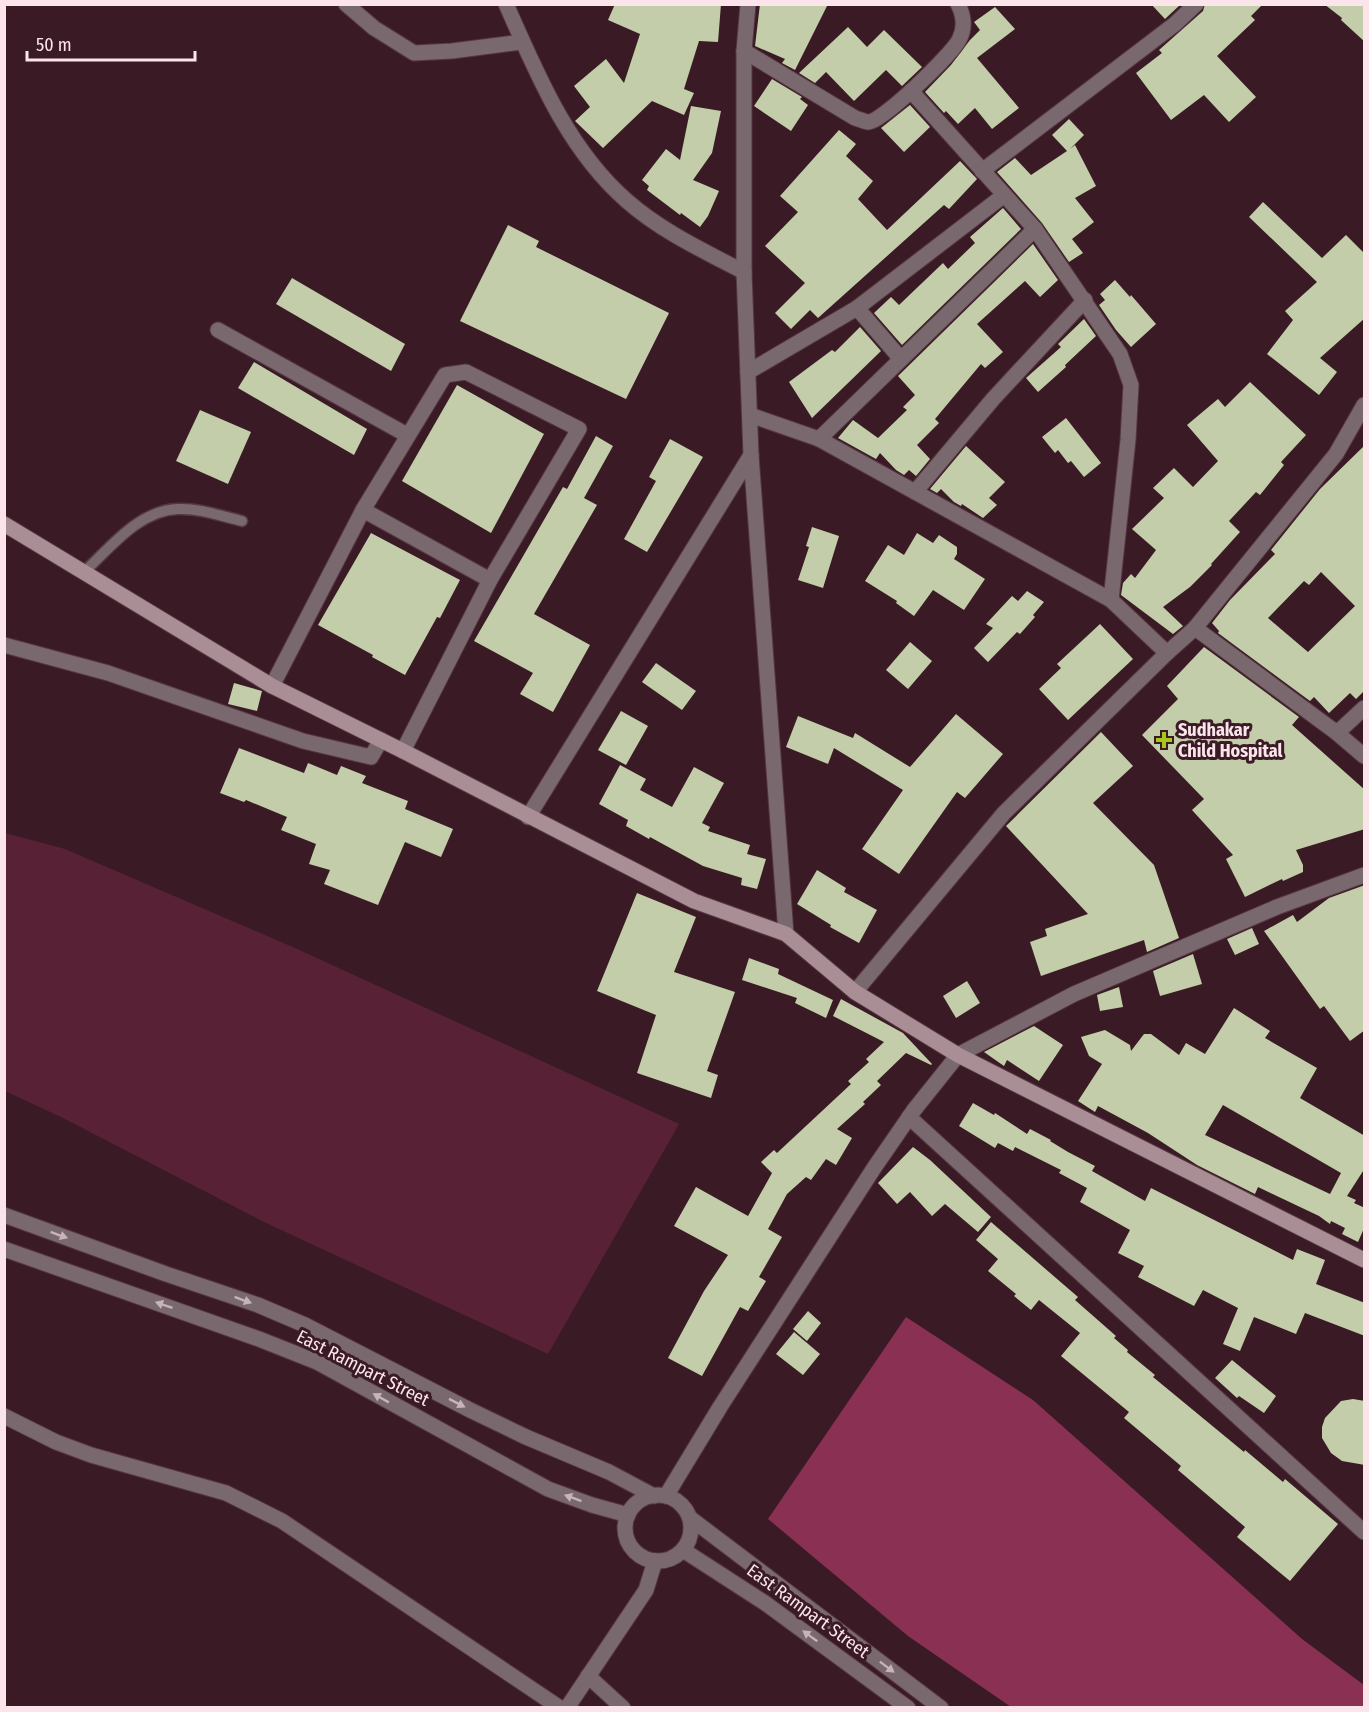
<svg xmlns="http://www.w3.org/2000/svg" width="1369" height="1712" viewBox="0 0 1369 1712" font-family="'Fira Sans Condensed',sans-serif">
	<style>
		.green { fill: #592136 }
		.water { fill: #8a3053 }
		.building { fill: #c3cda9; fill-rule: evenodd }
		.lines { fill: none; stroke-linecap: round; stroke-linejoin: round }
		.service-casing { stroke: #553741; stroke-width: 13 }
		.minor-casing { stroke: #553741; stroke-width: 17 }
		.tertiary-casing { stroke: #553741; stroke-width: 17 }
		.secondary-casing { stroke: #553741; stroke-width: 17 }
		.service { stroke: #79686d; stroke-width: 10 }
		.minor { stroke: #79686d; stroke-width: 15 }
		.tertiary { stroke: #79686d; stroke-width: 15 }
		.secondary { stroke: #a98e95; stroke-width: 15 }
		.oneway { fill: #c7b3b9 }
		.poi-dot { fill: #a9c71a; stroke: #3a1b25; stroke-width: 2 }
		.labels { text-anchor: middle; dominant-baseline: central; stroke-width: 6; stroke-linejoin: round; paint-order: stroke }
		.poi-label { font-size: 18px; font-weight: bold; fill: #fbe5eb; stroke: #3a1b25; text-anchor: start }
		.street-label { font-size: 18px; fill: #fbe5eb; stroke: #3a1b25 }
	</style>
	<rect width="100%" height="100%" fill="#3a1b25"/>
	<polygon class="green" points="5,833 65,849 295,948 679,1124 548,1354 264,1222 63,1118 5,1091"/>
	<polygon class="water" points="906,1317 1033,1400 1302,1639 1364,1685 1364,1707 1011,1707 908,1636 768,1519"/>
	<g class="building">
		<polygon points="615,4 721,4 718,42 699,41 684,89 694,93 684,115 652,101 603,148 575,121 590,107 574,86 606,59 624,83 640,34 608,20"/>
		<polygon points="760,4 828,4 795,70 782,63 785,59 755,46"/>
		<polygon points="1151,4 1181,4 1165,19"/>
		<polygon points="1205,4 1263,4 1251,16 1255,20 1217,56 1256,97 1229,122 1204,95 1171,120 1136,73 1162,53 1159,50 1203,11"/>
		<polygon points="1324,4 1365,4 1365,42 1341,20 1342,18"/>
		<polygon points="995,7 1015,29 977,58 1019,108 992,129 975,108 958,124 946,111 944,113 925,92 951,65 970,40 980,30 974,22"/>
		<polygon points="848,27 867,47 884,30 922,67 902,86 886,70 854,101 826,72 815,83 799,73"/>
		<polygon points="772,79 802,97 800,99 808,105 791,131 754,106"/>
		<polygon points="910,105 930,127 904,152 881,128"/>
		<polygon points="691,106 721,111 712,153 693,180 719,191 708,216 700,227 681,213 680,215 647,190 649,186 642,180 666,149 680,160"/>
		<polygon points="1069,119 1084,135 1070,149 1075,145 1096,186 1075,198 1094,222 1072,239 1083,253 1069,262 1042,223 997,172 1015,158 1031,175 1067,151 1052,135"/>
		<polygon points="839,130 856,144 846,156 873,181 858,199 887,230 960,161 977,179 949,209 944,205 818,318 810,310 791,329 775,313 805,283 765,246 798,212 780,196"/>
		<polygon points="1263,202 1322,258 1346,235 1365,254 1365,318 1320,358 1337,372 1319,395 1267,354 1293,320 1285,311 1317,282 1249,217"/>
		<polygon points="1003,208 1021,229 902,345 874,313 891,297 899,305 943,263 948,269 975,243 970,237"/>
		<polygon points="508,225 539,241 536,247 669,313 626,399 460,321"/>
		<polygon points="1033,244 1058,280 1040,297 1025,281 977,324 1003,352 985,368 981,364 935,419 939,423 917,445 930,459 916,476 909,470 904,475 896,470 880,453 876,459 838,438 853,420 878,438 907,410 903,407 915,395 898,376"/>
		<polygon points="292,278 405,344 391,371 276,304"/>
		<polygon points="1115,280 1130,297 1131,295 1156,324 1131,347 1116,330 1099,305 1105,300 1100,294"/>
		<polygon points="1084,319 1096,336 1065,365 1066,367 1038,392 1026,378 1061,347 1058,344"/>
		<polygon points="860,327 881,351 812,418 789,382 832,350 835,352"/>
		<polygon points="254,362 367,429 354,455 238,388"/>
		<polygon points="1250,382 1306,435 1281,462 1284,465 1260,495 1256,492 1229,521 1240,532 1211,564 1212,565 1190,587 1163,607 1183,626 1173,634 1121,595 1123,583 1131,574 1135,578 1156,550 1132,529 1164,498 1153,488 1174,468 1193,487 1218,461 1187,425 1218,399 1225,407"/>
		<polygon points="457,385 544,434 491,533 402,481"/>
		<polygon points="200,410 251,432 228,484 176,461"/>
		<polygon points="1066,418 1101,463 1084,477 1071,461 1068,463 1058,450 1055,453 1042,437"/>
		<polygon points="596,436 613,446 584,498 597,505 534,614 590,645 553,712 520,694 533,673 474,641 563,487 567,489"/>
		<polygon points="670,439 703,457 647,552 624,539 656,481 649,477"/>
		<path d="M1365,445v245l-9,9 -6,-6 -21,20 -15,-16 -4,4 -92,-68 1,-2 -7,-8 18,-23 45,-46 -4,-4 49,-61zM1321,572l34,34 -47,46 -40,-34 36,-37 5,4z"/>
		<polygon points="966,446 1005,482 989,498 997,505 983,518 962,504 961,506 954,502 941,489 937,493 930,489"/>
		<polygon points="812,527 839,536 823,588 798,580 809,547 806,546"/>
		<polygon points="371,533 460,580 440,618 437,617 405,675 372,657 373,655 318,625"/>
		<polygon points="917,533 933,543 939,535 957,547 957,554 954,559 985,579 964,610 933,590 914,616 896,603 897,601 865,581 888,545 904,555"/>
		<polygon points="1027,591 1044,602 1033,615 1035,617 1020,634 1017,632 988,662 974,648 993,628 986,624 1012,596 1018,601"/>
		<polygon points="1100,624 1133,659 1068,720 1039,689 1061,668 1057,664"/>
		<polygon points="910,642 932,661 908,689 886,670"/>
		<polygon points="1204,647 1299,717 1292,725 1365,790 1365,829 1296,850 1303,865 1303,872 1283,881 1282,879 1245,897 1226,859 1233,855 1192,810 1204,799 1142,735 1178,699 1167,686"/>
		<polygon points="656,663 696,691 682,710 642,682"/>
		<polygon points="234,683 262,691 257,711 228,704"/>
		<polygon points="621,711 648,726 626,765 598,750"/>
		<polygon points="956,714 1003,754 965,798 957,792 899,874 862,849 903,790 834,748 828,764 786,747 798,716 853,738 855,733 910,767"/>
		<polygon points="1101,732 1133,766 1093,803 1154,865 1179,938 1147,952 1144,940 1041,976 1030,942 1047,936 1045,929 1088,914 1006,826"/>
		<polygon points="239,748 304,773 308,763 337,775 341,766 366,776 362,783 408,801 405,809 453,829 441,857 405,842 378,905 324,884 330,870 309,864 316,844 281,830 287,817 246,800 244,802 220,793"/>
		<polygon points="620,765 646,779 640,790 672,807 694,767 724,783 702,823 710,827 708,831 750,845 747,854 766,859 757,889 741,885 742,878 703,866 650,837 649,839 626,826 628,820 599,804"/>
		<polygon points="817,870 846,888 844,892 877,910 859,943 830,927 831,925 797,904"/>
		<polygon points="1365,885 1365,1030 1350,1041 1324,1006 1320,1009 1264,931 1293,915 1297,922 1329,898"/>
		<polygon points="637,893 696,917 674,972 735,992 707,1071 718,1075 711,1098 637,1073 656,1015 597,991"/>
		<polygon points="1252,928 1259,944 1235,955 1227,939"/>
		<polygon points="1193,954 1202,984 1160,996 1153,971"/>
		<polygon points="749,958 779,969 778,974 833,1000 826,1018 795,1003 797,998 742,980"/>
		<polygon points="967,981 980,1003 956,1018 943,996"/>
		<polygon points="1119,987 1123,1007 1100,1011 1097,995"/>
		<polygon points="841,999 903,1033 932,1064 931,1065 906,1053 877,1081 881,1085 863,1102 865,1104 837,1129 852,1138 836,1165 826,1159 811,1180 806,1177 787,1194 768,1229 782,1237 759,1277 766,1281 748,1311 740,1307 702,1376 668,1358 704,1291 728,1255 674,1226 696,1187 748,1216 772,1173 761,1162 774,1150 777,1153 851,1084 848,1081 869,1062 866,1059 884,1042 833,1016"/>
		<path d="M1234,1008l36,23 -5,7 52,30 -17,30 65,38v32l-18,28 9,4 -2,3 11,5v18l-7,16 -16,-8 3,-6 -14,-7 -1,3 -11,-8 -61,-29 -3,7 -58,-29 -49,-32 -50,-27 -3,6 -17,-11 24,-37 -13,-8 -8,-19 24,-7 25,15 1,6 13,-17h7l28,21 7,-12 19,11zM1223,1105l118,68 -11,21 -125,-59z"/>
		<polygon points="1034,1026 1063,1045 1039,1081 1007,1060 1004,1066 984,1052"/>
		<polygon points="973,1103 994,1115 995,1113 1027,1134 1030,1129 1051,1140 1050,1141 1068,1152 1095,1166 1092,1171 1145,1201 1151,1188 1293,1260 1297,1249 1325,1260 1316,1284 1365,1303 1365,1336 1305,1313 1296,1334 1254,1317 1240,1351 1223,1344 1238,1308 1203,1290 1194,1306 1138,1277 1144,1266 1118,1253 1130,1230 1080,1202 1087,1188 1059,1173 1061,1170 1015,1147 1013,1151 998,1143 995,1148 959,1126"/>
		<polygon points="913,1147 930,1160 991,1217 978,1232 945,1204 932,1216 910,1192 897,1204 878,1183"/>
		<polygon points="991,1222 1078,1297 1075,1300 1116,1336 1114,1338 1128,1350 1127,1352 1155,1375 1153,1377 1244,1452 1245,1450 1283,1482 1285,1479 1338,1524 1290,1581 1237,1537 1245,1527 1178,1470 1181,1466 1124,1418 1129,1412 1061,1356 1080,1333 1039,1300 1031,1310 1014,1296 1016,1294 988,1271 998,1259 976,1240"/>
		<polygon points="808,1311 821,1323 807,1341 793,1329"/>
		<polygon points="794,1332 820,1354 803,1375 776,1354"/>
		<polygon points="1232,1360 1276,1396 1264,1413 1239,1396 1237,1398 1215,1378"/>
		<polygon points="1353,1399 1365,1401 1365,1465 1342,1461 1331,1453 1322,1438 1322,1427 1325,1418 1341,1401"/>
	</g>
	<g class="lines">
		<defs>
			<path id="service" d="M84,572c26,-24 55,-62 94,-63 21,-1 43,7 64,12"/>
			<g id="minor">
				<polyline points="346,4 374,28 414,53 452,51 522,42"/>
				<path d="M506,4c31,70 62,146 121,197 34,30 77,50 117,71"/>
				<polyline points="748,4 744,51 744,272 751,455 786,934"/>
				<path d="M744,51l111,67c4,1 10,4 14,4 14,-1 83,-68 90,-82 6,-11 5,-24 -1,-36"/>
				<polyline points="911,91 1035,229 1120,354 1131,385 1128,440 1111,600"/>
				<polyline points="982,171 1175,24 1196,4"/>
				<polyline points="857,308 901,359"/>
				<polyline points="218,330 407,435"/>
				<polyline points="748,372 857,308 1003,196"/>
				<polyline points="750,415 819,439 1111,600 1167,653"/>
				<polyline points="819,439 1035,229"/>
				<polyline points="915,492 993,399 1085,300"/>
				<polyline points="363,510 490,580"/>
				<polyline points="1195,628 1337,733 1364,756"/>
				<polyline points="4,645 108,673 303,741 371,757 381,740"/>
				<polyline points="272,686 363,510 445,375 466,372 579,429 490,580 403,751"/>
				<polyline points="1337,733 1364,708"/>
				<polyline points="528,817 751,455"/>
				<polyline points="855,992 1004,813 1167,653 1195,628 1336,454 1364,405"/>
				<polyline points="909,1117 1364,1532"/>
				<polyline points="4,1215 166,1274 258,1305 305,1325 470,1410 526,1437 609,1472 654,1496"/>
				<polyline points="4,1249 259,1339 317,1362 548,1489 592,1505 628,1515"/>
				<polyline points="4,1416 56,1442 91,1455 226,1493 282,1521 560,1708"/>
				<circle cx="658" cy="1528" r="33"/>
				<polyline points="690,1518 941,1708"/>
				<polyline points="683,1550 765,1603 908,1708"/>
				<polyline points="588,1676 623,1708"/>
				<polyline points="567,1708 646,1590 655,1561"/>
			</g>
			<polyline id="tertiary" points="666,1496 720,1407 874,1168 914,1110 958,1055 1074,994 1277,907 1364,875"/>
			<polyline id="secondary" points="4,524 272,686 403,751 694,901 786,934 855,992 958,1055 1364,1260"/>
		</defs>
		<use href="#service" class="service-casing"/>
		<use href="#minor" class="minor-casing"/>
		<use href="#tertiary" class="tertiary-casing"/>
		<use href="#secondary" class="secondary-casing"/>
		<use href="#service" class="service"/>
		<use href="#minor" class="minor"/>
		<use href="#tertiary" class="tertiary"/>
		<use href="#secondary" class="secondary"/>
	</g>
	<defs><path id="oneway-solid" d="M-6-.8H1V-3.2L6.5 0L1 3.2V.8H-6Z" transform="scale(1.5)"/></defs>
	<g class="oneway">
		<use href="#oneway-solid" transform="translate(59 1235) rotate(20)"/>
		<use href="#oneway-solid" transform="translate(243 1300) rotate(20)"/>
		<use href="#oneway-solid" transform="translate(164 1305) rotate(-161)"/>
		<use href="#oneway-solid" transform="translate(381 1398) rotate(-151)"/>
		<use href="#oneway-solid" transform="translate(457 1403) rotate(27)"/>
		<use href="#oneway-solid" transform="translate(573 1498) rotate(-160)"/>
		<use href="#oneway-solid" transform="translate(810 1636) rotate(-144)"/>
		<use href="#oneway-solid" transform="translate(887 1667) rotate(37)"/>
	</g>
	<path class="poi-dot" d="M1161 731h6v6h6v6h-6v6h-6v-6h-6v-6h6z"/>
	<g class="labels">
		<g class="poi-label">
			<text x="1178" y="730">Sudhakar<tspan x="1178" dy="21">Child Hospital</tspan></text>
		</g>
		<g class="street-label">
			<text transform="translate(363 1368) rotate(27)">East Rampart Street</text>
			<text transform="translate(808 1611) rotate(36)">East Rampart Street</text>
		</g>
	</g>
	<rect width="1369" height="1712" fill="none" stroke="#fbe5eb" stroke-width="12"/>
	<path d="M27 51v9h168v-9" fill="none" stroke="#fbe5eb" stroke-width="3"/>
	<text x="36" y="51" font-size="18" fill="#fbe5eb" stroke="#3a1b25" stroke-width="4.5" paint-order="stroke">50 m</text>
</svg>
